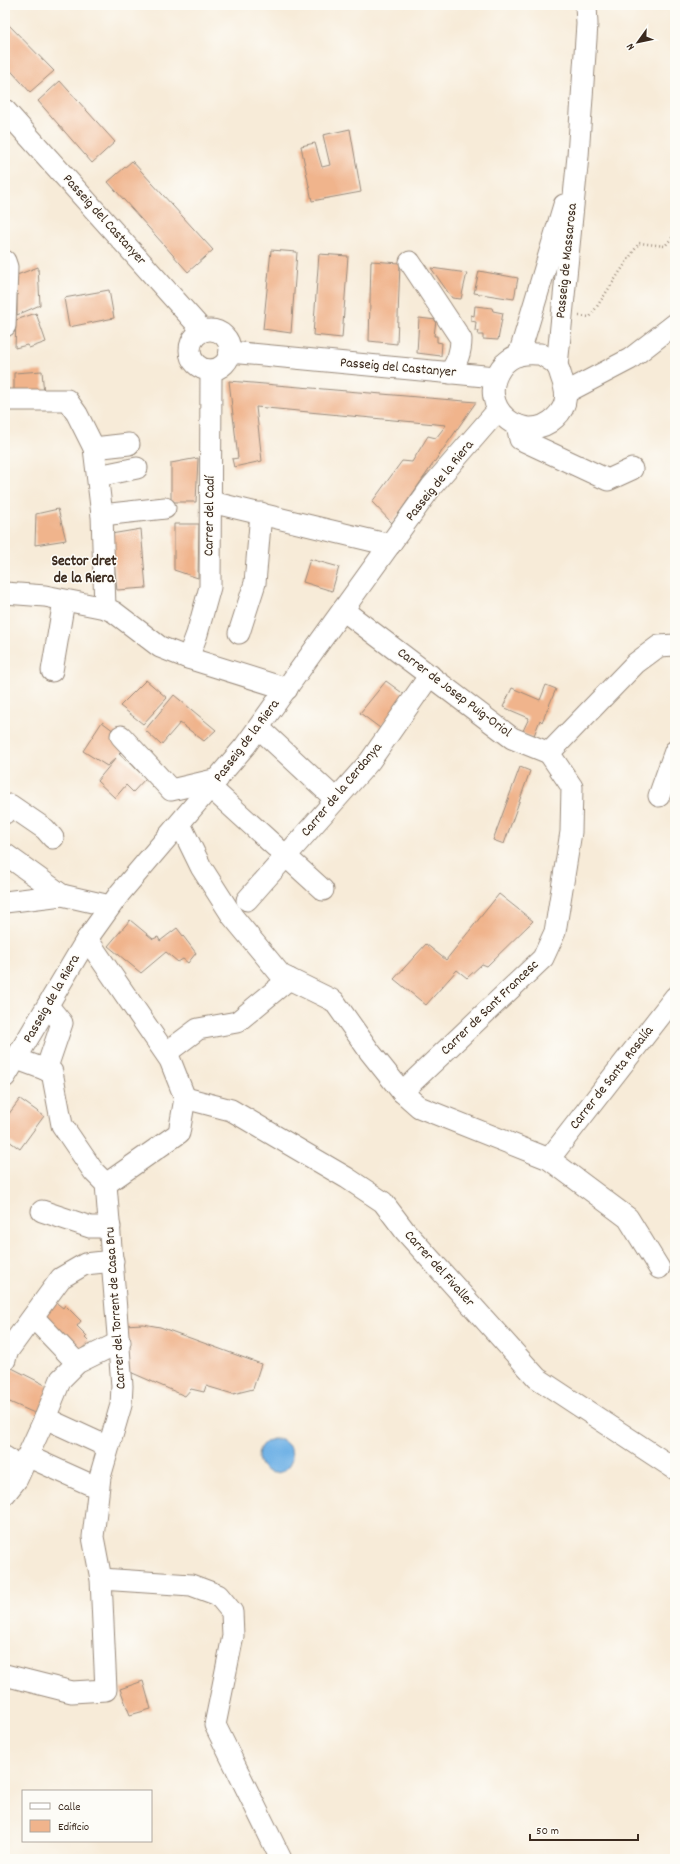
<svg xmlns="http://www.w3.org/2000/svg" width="680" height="1864" viewBox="0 0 680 1864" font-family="Dekko,sans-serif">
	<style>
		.water { fill: #71b2e6; stroke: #566e82 }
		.building { fill: #f0b48c }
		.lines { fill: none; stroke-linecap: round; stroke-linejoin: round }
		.minor-casing { stroke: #998a7b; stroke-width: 23 }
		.path { stroke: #998a7b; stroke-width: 2.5; stroke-dasharray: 1 3; stroke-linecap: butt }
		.minor { stroke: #fff; stroke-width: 21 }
		.labels { text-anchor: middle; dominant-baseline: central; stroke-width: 3; stroke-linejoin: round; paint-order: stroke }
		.street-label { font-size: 14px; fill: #3b2a1e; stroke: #fdfcf7 }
		.neighbourhood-label { font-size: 15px; font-weight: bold; fill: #3b2a1e; stroke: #fdfcf7 }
	</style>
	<rect width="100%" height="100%" fill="#fdfcf7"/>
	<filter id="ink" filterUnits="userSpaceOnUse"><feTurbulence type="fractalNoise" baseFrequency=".025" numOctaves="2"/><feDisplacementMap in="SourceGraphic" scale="8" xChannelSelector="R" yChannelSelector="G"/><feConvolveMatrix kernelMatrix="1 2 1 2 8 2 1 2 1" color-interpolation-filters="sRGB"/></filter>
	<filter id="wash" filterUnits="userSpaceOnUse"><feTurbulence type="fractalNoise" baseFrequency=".012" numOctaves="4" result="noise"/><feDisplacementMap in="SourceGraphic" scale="16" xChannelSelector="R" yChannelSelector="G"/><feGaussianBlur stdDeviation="0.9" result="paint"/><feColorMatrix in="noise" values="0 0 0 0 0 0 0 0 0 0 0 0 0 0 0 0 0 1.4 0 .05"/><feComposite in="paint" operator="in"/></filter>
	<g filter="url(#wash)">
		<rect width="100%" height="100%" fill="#f7ebd8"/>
		<circle class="water" cx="275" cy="1456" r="17"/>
		<g id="blocks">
			<g class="building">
				<polygon points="5,21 54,71 30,92 5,64"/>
				<polygon points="60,81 115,142 92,163 38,101"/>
				<polygon points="350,129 361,192 312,201 301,146 315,143 322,167 330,165 323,135"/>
				<polygon points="132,161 213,250 188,272 108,182"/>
				<polygon points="271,250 297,252 291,333 263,329"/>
				<polygon points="319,254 348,256 342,338 313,335"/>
				<polygon points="371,261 400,263 397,344 369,341"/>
				<polygon points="38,267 40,305 17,315 17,275"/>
				<polygon points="431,268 467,273 461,299 452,298"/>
				<polygon points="479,271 518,278 514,299 474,293"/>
				<polygon points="109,290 114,318 69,327 64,298"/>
				<polygon points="475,306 492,308 493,311 503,313 498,340 483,339 483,335 478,335 479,331 475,331 476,322 471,321 471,315 474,316"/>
				<polygon points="36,313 46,342 29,348 27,345 15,348 16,320"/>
				<polygon points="419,318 436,320 434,336 437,336 437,342 442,343 441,356 417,353"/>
				<polygon points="42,371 44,394 14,395 14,373"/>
				<polygon points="229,381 476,402 392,523 372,502 402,461 412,462 428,436 436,438 446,425 256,407 262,461 234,467 232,459 238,458"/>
				<polygon points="198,458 196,502 171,502 171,463"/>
				<polygon points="58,509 66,540 35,545 36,514"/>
				<polygon points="174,524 199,524 198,578 174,570"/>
				<polygon points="141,529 146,588 117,590 111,534"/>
				<polygon points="310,559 339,567 332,591 303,582"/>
				<polygon points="146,680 167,698 143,724 120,706"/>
				<polygon points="386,681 405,695 380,728 360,713"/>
				<polygon points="546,685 556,689 542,722 540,720 533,738 522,733 529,718 503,707 512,688 540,700"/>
				<polygon points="174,695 216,730 204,741 180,723 161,745 145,730"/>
				<polygon points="102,722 130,743 119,754 146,778 133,792 126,785 115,798 97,781 116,758 107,766 83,751"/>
				<polygon points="520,767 530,771 504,844 493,840"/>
				<polygon points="499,894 533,921 487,966 482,964 467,978 457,970 426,1005 394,979 426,944 446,960"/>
				<polygon points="130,920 153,939 158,937 160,941 177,928 196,953 188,963 183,959 178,962 166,952 141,973 108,946"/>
				<polygon points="20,1099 44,1116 20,1149 5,1138 5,1119"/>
				<polygon points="54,1301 63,1308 65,1305 81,1321 77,1326 87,1336 85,1338 89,1342 74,1356 39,1317"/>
				<polygon points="143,1324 160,1327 261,1364 253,1389 233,1394 206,1386 204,1392 191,1389 185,1396 121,1368 123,1325"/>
				<polygon points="8,1366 51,1388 39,1415 5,1400 5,1375"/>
				<polygon points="143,1681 151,1709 130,1715 120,1689"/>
			</g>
		</g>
	</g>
	<g filter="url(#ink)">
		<use href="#blocks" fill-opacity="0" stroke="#998a7b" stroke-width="1"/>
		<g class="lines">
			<defs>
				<g id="minor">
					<polyline points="5,110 203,331"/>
					<polyline points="5,261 7,267 5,326"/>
					<path d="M410,262l51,77c0,14 -4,22 -11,34"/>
					<circle cx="210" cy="350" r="20"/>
					<polyline points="230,352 495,377"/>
					<path d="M541,354c5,4 12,7 15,11 3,3 4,8 5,11 6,16 8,29 -6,42 -31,29 -81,-11 -54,-50 4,-6 12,-12 19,-13 7,-2 15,-1 21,-1z"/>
					<polyline points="519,355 564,205"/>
					<polyline points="557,366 578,156 587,24 586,5"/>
					<polyline points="567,392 630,359 675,324"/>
					<polyline points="5,400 67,400 77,414 94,448 102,515 105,608"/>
					<polyline points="517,425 520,439 608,480 632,469"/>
					<polyline points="94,448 129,444"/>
					<polyline points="98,476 137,468"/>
					<polyline points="211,502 390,545"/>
					<polyline points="102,515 165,508"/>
					<polyline points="5,593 45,596 105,608 114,612 160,647 188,658 287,689"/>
					<polyline points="343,610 512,738 549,753 636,663 659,646 675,645"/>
					<polyline points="239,633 255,583 261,513"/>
					<polyline points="188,658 197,634 210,587 211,370"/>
					<polyline points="52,671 64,601"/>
					<polyline points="259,728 331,795"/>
					<polyline points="121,736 171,790 218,779"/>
					<polyline points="211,788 323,890"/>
					<polyline points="659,796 675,751"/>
					<polyline points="5,813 10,805 45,829 53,838"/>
					<polyline points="180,824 201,867 233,917 281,975 334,1001 370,1052 402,1092 419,1107 549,1159 628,1218 659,1268"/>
					<polyline points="5,854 62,895"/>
					<polyline points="247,900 370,761 430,675"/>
					<polyline points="5,902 62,895 110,906"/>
					<polyline points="87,939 170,1060 185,1098 179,1133 106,1184"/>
					<polyline points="166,1053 198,1029 237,1022 289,979"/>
					<polyline points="46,1070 62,1023 48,1006"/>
					<polyline points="5,1077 87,939 120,893 245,746 432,486 498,410"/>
					<polyline points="402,1092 543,958 555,932 571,832 572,787 549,753"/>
					<polyline points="185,1098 231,1110 347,1178 383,1202 405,1231 537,1378 675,1469"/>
					<polyline points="549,1159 675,997"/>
					<polyline points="42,1211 90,1227 110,1227"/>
					<polyline points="33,1317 77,1363"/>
					<polyline points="5,1360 7,1352 61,1278 85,1264 113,1261"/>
					<polyline points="45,1418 108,1447"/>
					<polyline points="27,1456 98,1488"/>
					<polyline points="5,1457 20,1470"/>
					<polyline points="5,1494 17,1479 45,1418 61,1379 77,1363 120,1342"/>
					<polyline points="101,1579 191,1585 218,1595 232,1612 233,1636 215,1725 281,1859"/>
					<polyline points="5,1675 72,1692 106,1690 101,1579 93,1537 100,1477 121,1405 122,1386 106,1184 94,1172 62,1125 52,1072 17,1059"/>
				</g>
			</defs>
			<use href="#minor" class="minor-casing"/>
			<polyline class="path" points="579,316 590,317 639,243 665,246 675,234"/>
			<use href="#minor" class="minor"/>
		</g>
	</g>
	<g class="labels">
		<g class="street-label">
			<text transform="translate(104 220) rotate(48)">Passeig del Castanyer</text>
			<text transform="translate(567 261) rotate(-84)">Passeig de Massarosa</text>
			<text transform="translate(398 368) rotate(5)">Passeig del Castanyer</text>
			<text transform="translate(440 481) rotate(-51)">Passeig de la Riera</text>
			<text transform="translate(210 516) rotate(-89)">Carrer del Cadí</text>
			<text transform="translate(454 693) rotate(37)">Carrer de Josep Puig-Oriol</text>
			<text transform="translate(247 741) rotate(-53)">Passeig de la Riera</text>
			<text transform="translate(342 790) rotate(-50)">Carrer de la Cerdanya</text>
			<text transform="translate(52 999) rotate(-60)">Passeig de la Riera</text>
			<text transform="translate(490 1008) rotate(-44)">Carrer de Sant Francesc</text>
			<text transform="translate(612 1078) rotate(-52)">Carrer de Santa Rosalía</text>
			<text transform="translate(439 1269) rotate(48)">Carrer del Fivaller</text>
			<text transform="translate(116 1308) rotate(-94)">Carrer del Torrent de Casa Bru</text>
		</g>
		<g class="neighbourhood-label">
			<text x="84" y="562">Sector dret<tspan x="84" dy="17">de la Riera</tspan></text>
		</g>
	</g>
	<rect width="680" height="1864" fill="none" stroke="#fdfcf7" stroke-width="20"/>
	<rect x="22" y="1790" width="130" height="52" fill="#fdfcf7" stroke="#afa8a0"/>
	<rect x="30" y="1803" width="20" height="6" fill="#ffffff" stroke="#afa8a0"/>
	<text x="58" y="1810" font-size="12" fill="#3b2a1e">Calle</text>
	<rect x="30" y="1820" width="20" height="12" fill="#f0b48c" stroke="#afa8a0"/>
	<text x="58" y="1830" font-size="12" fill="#3b2a1e">Edificio</text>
	<g transform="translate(638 42) rotate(237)" stroke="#fdfcf7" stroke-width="3" paint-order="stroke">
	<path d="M0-3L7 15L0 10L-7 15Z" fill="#3b2a1e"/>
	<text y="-6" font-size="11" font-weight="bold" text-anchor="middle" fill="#3b2a1e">N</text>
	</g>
	<path d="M530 1834v6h108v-6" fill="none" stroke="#3b2a1e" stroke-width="2"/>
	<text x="536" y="1834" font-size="12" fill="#3b2a1e" stroke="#fdfcf7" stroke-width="3" paint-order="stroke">50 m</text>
</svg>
